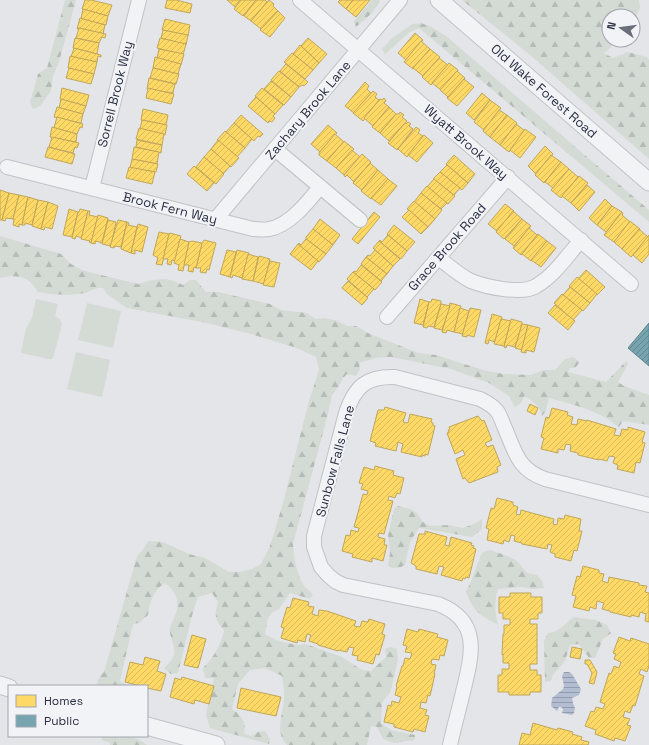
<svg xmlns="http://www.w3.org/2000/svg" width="649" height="745" viewBox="0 0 649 745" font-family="'Space Grotesk',sans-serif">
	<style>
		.forest { fill: url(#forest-firs) }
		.park { fill: #d3dbd4 }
		.water { fill: url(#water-rules) }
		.homes { fill: url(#homes-hatch); stroke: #bfa65b }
		.public { fill: url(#public-hatch); stroke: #5f828e }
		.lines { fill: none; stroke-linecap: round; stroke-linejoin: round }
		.minor-casing { stroke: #c1c2c5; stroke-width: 16 }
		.tertiary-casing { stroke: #c1c2c5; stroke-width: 19 }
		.minor { stroke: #f2f3f5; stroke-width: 14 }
		.tertiary { stroke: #f2f3f5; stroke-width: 17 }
		.labels { text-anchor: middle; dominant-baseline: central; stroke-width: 4; stroke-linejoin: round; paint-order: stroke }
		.street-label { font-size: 13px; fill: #2a2f41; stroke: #f1f3f7 }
	</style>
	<defs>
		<pattern id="forest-firs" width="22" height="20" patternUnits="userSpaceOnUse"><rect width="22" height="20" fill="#d3dbd4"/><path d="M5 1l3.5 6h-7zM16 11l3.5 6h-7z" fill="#b5bcb7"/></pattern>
		<pattern id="water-rules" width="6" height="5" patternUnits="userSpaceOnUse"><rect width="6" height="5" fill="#b3bdd2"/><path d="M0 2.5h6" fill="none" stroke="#929aac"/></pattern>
		<pattern id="homes-hatch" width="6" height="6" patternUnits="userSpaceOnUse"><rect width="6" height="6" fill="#ffd966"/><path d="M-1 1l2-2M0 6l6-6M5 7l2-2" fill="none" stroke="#dbbb5a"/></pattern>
		<pattern id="public-hatch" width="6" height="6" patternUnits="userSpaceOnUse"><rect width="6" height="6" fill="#76a5af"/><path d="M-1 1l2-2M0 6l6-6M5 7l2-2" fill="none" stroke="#618790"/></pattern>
	</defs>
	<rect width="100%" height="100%" fill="#e4e5e8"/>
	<g class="forest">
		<polygon points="65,0 76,0 59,62 53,76 51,91 40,106 33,109 30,102 38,74 47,68"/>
		<polygon points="372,0 380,0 372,13 356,27 354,21"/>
		<polygon points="462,0 639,0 640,8 633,22 633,16 609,16 609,40 619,40 604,53 613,58 628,52 647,57 649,60 649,159 530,55"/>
		<polygon points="421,23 430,26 446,36 649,210 649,222 419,28 410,32 385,54 382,49 391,39 412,24"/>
		<path d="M0,236l61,18 10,10 11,6 15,4 41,10 14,-4 14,-1 8,2 9,4 7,-5h6l10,12h12l43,10 9,2 11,6 26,3 8,6 9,-1 14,3 9,5h9l12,7 50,20 18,2 47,15 20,4 28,1 13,-5h11l10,-11 8,-2 7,5 -5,6h-5l-2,4 38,10 20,-21 2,3 -10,18 6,4 25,9v30l-26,-4 -4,6c-4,-2 -6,-5 -10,-7 -16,-11 -42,-17 -60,-22l-3,13 -4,5c-3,-11 -9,-15 -18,-20l-2,6 -7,5 -6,-11 -20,-13 -38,-14 -60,-12 -15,1 -17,5 1,6 -4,7 -9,-2 -4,4 -4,8 -7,9 -5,23 -34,126c1,13 3,28 10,40 2,4 7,6 10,11l-3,4 -20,-6 -11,16 -7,4 -4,5 -3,16 11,6 20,5 10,-1 36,13 20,13 9,1 15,-14 -1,-8 6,-2 6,2 1,11 -7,30 -9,13 -1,20 10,7 24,5v5l-21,3 -11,-4 -6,-12 -6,-1 -4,19h-80c-14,-15 -2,-33 -3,-51 0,-6 -1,-12 -2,-18l-17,-8 -15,2 -12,14 -6,25c9,6 15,13 12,24l7,3 7,-4 7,-1 5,8 -1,5 -59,-16 -4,-13 8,-37h-9l-2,-10c11,-11 17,-22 21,-37 -9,-12 -10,-14 -6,-29l-6,-9 -14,4 -5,15 -15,61 -7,1 -7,-6c10,-9 13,-14 8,-27 0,-2 -2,-6 -2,-9 -1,-5 2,-10 4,-14 7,-15 3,-25 -9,-35 -12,8 -15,18 -17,32l-9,8 -6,1 -13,57 8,5h-31c1,-6 2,-10 7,-14l33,-116 8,-9 3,-6 15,1 26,12 16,4 24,14h10l13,-3 9,-5 9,-18 13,-43 26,-102 10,-31 -3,-13 -19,-9 -46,-14 -44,-11 -80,-15 -20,-14 -4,-6c-9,-1 -10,3 -18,5 -15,3 -32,2 -47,-1 -9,-16 -21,-18 -38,-14z"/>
		<path d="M398,506l12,3 7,4 6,9 7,4 19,-1 14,3 11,-4 8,-5v10l-10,8 -53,-9 -9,14 -5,23c-6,3 -10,5 -17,1l2,-13 -2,-18 6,-26z"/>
		<path d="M490,550l12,4 14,6 11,13 10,2 5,6 2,7 -11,1 -12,-2 -23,2c-4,12 -3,24 0,36 -19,-11 -24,-12 -32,-33 7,-13 10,-28 17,-40z"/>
		<path d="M574,617l22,3 11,5 4,8 -8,6 -8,19h-6l-10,-14 -9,1 -5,16 -12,14 -2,6 -6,1 -1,-41 4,-8c12,-1 17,-10 26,-16z"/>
		<path d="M103,736c18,0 30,-3 44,9h-37v-2l-9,-3z"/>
	</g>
	<g class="park">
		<polygon points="36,299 58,304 55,316 60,319 62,324 54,355 52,359 49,359 21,353 26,328 32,318"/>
		<polygon points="87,303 121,311 113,348 78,340"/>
		<polygon points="76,352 110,360 102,397 67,389"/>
	</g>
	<polygon class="water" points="564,672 569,672 572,674 581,689 579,695 572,698 573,703 575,708 574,713 572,715 562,713 563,709 561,707 559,707 557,711 551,706 552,698 563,689 564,686 562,676"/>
	<g class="homes">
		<polygon points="85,0 91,0 112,5 108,16 82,9"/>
		<polygon points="167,0 176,0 192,4 190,13 165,8"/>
		<polygon points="227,0 241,0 235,7"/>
		<polygon points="241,0 256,0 243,16 234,9"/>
		<polygon points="256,0 265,0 267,2 251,21 244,16"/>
		<polygon points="269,0 274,4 273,6 278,11 261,29 251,21"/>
		<polygon points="340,0 353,0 346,9 338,2"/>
		<polygon points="353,0 370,0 356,17 346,9"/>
		<polygon points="83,9 108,16 106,25 81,19"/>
		<polygon points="278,11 285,18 270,37 260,30"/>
		<polygon points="80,18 105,25 103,34 79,28 77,29"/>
		<polygon points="165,19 190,25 188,36 162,30"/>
		<polygon points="79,28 106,34 105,38 102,37 99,43 76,38"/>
		<polygon points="163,30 188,35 186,45 161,38"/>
		<polygon points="415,33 423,40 406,60 398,53"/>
		<polygon points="75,38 99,43 97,54 73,48"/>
		<polygon points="160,38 186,44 183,55 157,48"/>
		<polygon points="308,38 327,54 319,63 301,46"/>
		<polygon points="421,41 430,49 413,69 404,62"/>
		<polygon points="300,45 319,63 313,70 293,54"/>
		<polygon points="74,48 101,55 101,57 98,56 97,62 71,57"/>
		<polygon points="159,49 184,54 181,65 157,58"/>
		<polygon points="430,49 440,57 423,76 413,68"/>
		<polygon points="292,53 313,70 305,79 284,62"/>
		<polygon points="70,56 97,62 94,74 68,68"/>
		<polygon points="155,57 181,64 178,74 153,68"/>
		<polygon points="439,58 448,65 431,85 422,77"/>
		<polygon points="449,63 458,70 441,90 432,83"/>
		<polygon points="286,64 308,82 304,86 302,85 299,87 280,71"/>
		<polygon points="69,68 94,74 91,84 66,78"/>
		<polygon points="153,68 179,74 176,84 150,78"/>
		<polygon points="279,71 299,87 291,97 271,80"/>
		<polygon points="457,71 465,78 448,97 440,90"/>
		<polygon points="149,78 175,84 173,93 147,89"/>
		<polygon points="464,79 474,87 457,106 447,98"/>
		<polygon points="271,81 291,97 284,105 264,89"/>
		<polygon points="365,82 369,86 367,89 371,93 354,113 345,106"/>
		<polygon points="62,88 89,95 86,106 60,99"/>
		<polygon points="148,88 174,94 171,104 146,98"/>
		<polygon points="262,88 283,105 275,114 255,96"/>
		<polygon points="373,91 377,94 375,97 379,100 363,121 353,113"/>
		<polygon points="482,93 490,100 474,120 466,113"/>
		<polygon points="256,97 275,114 273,116 275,118 272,122 269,121 268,123 248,106"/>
		<polygon points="384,98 386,101 384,103 389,107 373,126 364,118 380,99 382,100"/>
		<polygon points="61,99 86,106 83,114 59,108"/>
		<polygon points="490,100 501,108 484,130 474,122"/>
		<polygon points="57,107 83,114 81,123 54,117"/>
		<polygon points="389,107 396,114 380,133 372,127"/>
		<polygon points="143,109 168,115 166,125 141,120"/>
		<polygon points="499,110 507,115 490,137 483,131"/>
		<polygon points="400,112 404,115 402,117 407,121 389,141 380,133 396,114 399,114"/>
		<polygon points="241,115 263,134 260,137 258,136 254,141 234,123"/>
		<polygon points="507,115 517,123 500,145 490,137"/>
		<polygon points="57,117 83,124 82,128 80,127 77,134 54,128"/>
		<polygon points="142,120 167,125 165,135 140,129"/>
		<polygon points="408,122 411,124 409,126 413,129 397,150 388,143 405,123 406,124"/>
		<polygon points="234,123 252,139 245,148 226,132"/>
		<polygon points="516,124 525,131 509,152 500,145"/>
		<polygon points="328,125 337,133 320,152 311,144"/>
		<polygon points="52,127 77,134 76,142 50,137"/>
		<polygon points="416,127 420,130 418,133 423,136 407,157 398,149"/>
		<polygon points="139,128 164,134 162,145 136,139"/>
		<polygon points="525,129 536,137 520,158 510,150"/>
		<polygon points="225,131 245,148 237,157 217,140"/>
		<polygon points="335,134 344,142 327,161 319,155 319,153"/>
		<polygon points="424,135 433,143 417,162 408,155"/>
		<polygon points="52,137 79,143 77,148 75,147 73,153 49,147"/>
		<polygon points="137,140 162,145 161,153 136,147"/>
		<polygon points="218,140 239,158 231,167 211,149"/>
		<polygon points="344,141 354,149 336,168 327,161"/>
		<polygon points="545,146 553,154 536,174 528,166"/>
		<polygon points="48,147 75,154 72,164 45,157"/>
		<polygon points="134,147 159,152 157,164 132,159"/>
		<polygon points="211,149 230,166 223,174 204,157"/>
		<polygon points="352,150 360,157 344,175 336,168"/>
		<polygon points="362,154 371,162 354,182 347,175 345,177 344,175"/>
		<polygon points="454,155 475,174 468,183 446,164"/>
		<polygon points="551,155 561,162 544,183 535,175"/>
		<polygon points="204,157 224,174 216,184 196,167"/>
		<polygon points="132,159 158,164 156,172 130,168"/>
		<polygon points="561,162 569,169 553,188 545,182"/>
		<polygon points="370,163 379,171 378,170 362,190 353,183"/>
		<polygon points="447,165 468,183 462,190 440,172"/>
		<polygon points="194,166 214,183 207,191 187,174"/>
		<polygon points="129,167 155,172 152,184 126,178"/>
		<polygon points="569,169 578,177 561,198 551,190"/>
		<polygon points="378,170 388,179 371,199 361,191"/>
		<polygon points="440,172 460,188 454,195 433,179"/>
		<polygon points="579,176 588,183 571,203 562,196"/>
		<polygon points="388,179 397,186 381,205 371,198"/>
		<polygon points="434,179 455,196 448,204 427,187"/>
		<polygon points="587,185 595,192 579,211 571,203"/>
		<polygon points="427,186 447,203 441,209 421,193 420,194"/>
		<polygon points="0,190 9,193 2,220 0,220"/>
		<polygon points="9,193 19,195 13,219 6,218 5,221 2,220"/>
		<polygon points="421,193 442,210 435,219 414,202"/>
		<polygon points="19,195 28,197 22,225 19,224 19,227 13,225 14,220 13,219"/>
		<polygon points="28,197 38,200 32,225 25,223 25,225 22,225"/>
		<polygon points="605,199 612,206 597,225 589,218"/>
		<polygon points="38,200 48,202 41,229 32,226"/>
		<polygon points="414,201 435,219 428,227 407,209"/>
		<polygon points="48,202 58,206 52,229 45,227 44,230 41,229"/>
		<polygon points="505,204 514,211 497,231 488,224"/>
		<polygon points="612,206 622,212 606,232 597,225"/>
		<polygon points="69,209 78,212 72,237 63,235"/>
		<polygon points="80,209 88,211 82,238 76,236 75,239 72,238 78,212 79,212"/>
		<polygon points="409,210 428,227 421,234 402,217"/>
		<polygon points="88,211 90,211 89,215 98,217 91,243 89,242 90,241 81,239"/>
		<polygon points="513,211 522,219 504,239 496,232"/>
		<polygon points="374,212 380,217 358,244 352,239"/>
		<polygon points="622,212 623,214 622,215 630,222 614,242 604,235"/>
		<polygon points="98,215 108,218 102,243 96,241 95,244 91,243"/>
		<polygon points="320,219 340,235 333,245 313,229"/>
		<polygon points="522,219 531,226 514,246 505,239"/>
		<polygon points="108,220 116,222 111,246 102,244"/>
		<polygon points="118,220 127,222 121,247 115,246 114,248 110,247"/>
		<polygon points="630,221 640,229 622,249 614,242"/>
		<polygon points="127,222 129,223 128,225 137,227 131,253 121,249"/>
		<polygon points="138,224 148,227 142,252 135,250 135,254 131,253"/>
		<polygon points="394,225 415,242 407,251 387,234"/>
		<polygon points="529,228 537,235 521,255 513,248"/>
		<polygon points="313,229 333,245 326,254 306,239 306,237"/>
		<polygon points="639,229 648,237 631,257 622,249"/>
		<polygon points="159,232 169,234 162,265 156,264 158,258 153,255"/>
		<polygon points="170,233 181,236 175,261 172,260 171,265 167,264 168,259 163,259 169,234"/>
		<polygon points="538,234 547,241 531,261 522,254"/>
		<polygon points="388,235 407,251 401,259 379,241 380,240 382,242"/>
		<polygon points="649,235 649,254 642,263 633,255"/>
		<polygon points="180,239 189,242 183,271 178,270 179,265 174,263"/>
		<polygon points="306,239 326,254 319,262 298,244 299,243 301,245"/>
		<polygon points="204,240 216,243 209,270 207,269 206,273 200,272 201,268 196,268 202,243"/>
		<polygon points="192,241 202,243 196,268 194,267 193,272 188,271 189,265 184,265 189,242"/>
		<polygon points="379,241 400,259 393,266 373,248"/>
		<polygon points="547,241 556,248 541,267 531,260"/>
		<polygon points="298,244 318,261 311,270 290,254"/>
		<polygon points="227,250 236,252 230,277 220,274"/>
		<polygon points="237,250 249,253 242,278 233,275 232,278 230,277"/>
		<polygon points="375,250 393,266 387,274 366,257 368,255 370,256"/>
		<polygon points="248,254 258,257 253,281 242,279"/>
		<polygon points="259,256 270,259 264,284 253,281"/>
		<polygon points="366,257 387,274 381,281 361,264"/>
		<polygon points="270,261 280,263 274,287 263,285"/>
		<polygon points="361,265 382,282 375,290 353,272 355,271 356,272"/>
		<polygon points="586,270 605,287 597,295 578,279"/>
		<polygon points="353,272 374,289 367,297 347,279"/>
		<polygon points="577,277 597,294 590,303 569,286"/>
		<polygon points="348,281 368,298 362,305 342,288"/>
		<polygon points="570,287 590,303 583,311 563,295"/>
		<polygon points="562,294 582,310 573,320 554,303"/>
		<polygon points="420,299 429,302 423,325 414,323"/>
		<polygon points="432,299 441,301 441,304 434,327 428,326 427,328 423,327 429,302 431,302"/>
		<polygon points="450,303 461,306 454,332 447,330 446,333 442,332"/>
		<polygon points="441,304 450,306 442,330 434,328"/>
		<polygon points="555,305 575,321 568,330 548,313"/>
		<polygon points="460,308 469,311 463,334 454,332"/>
		<polygon points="470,308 481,310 474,337 467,335 467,337 462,336"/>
		<polygon points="492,314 502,317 495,342 489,340 488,344 485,343"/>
		<polygon points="501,319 511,321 504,346 494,344"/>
		<polygon points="511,319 522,322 522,324 515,347 507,345 506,348 504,347"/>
		<polygon points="522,324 528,325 522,350 515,348"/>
		<polygon points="528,325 540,328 534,352 526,350 526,353 521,352"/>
		<polygon points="530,404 538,408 535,415 527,411"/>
		<polygon points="385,407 406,413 403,422 408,423 410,414 432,419 431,422 433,423 433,425 435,426 428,455 425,454 425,456 422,455 422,457 401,452 403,444 398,442 396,451 375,446 376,443 370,441 378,410 384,410"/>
		<polygon points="552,408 568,412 567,415 573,417 571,424 577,425 578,419 587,421 587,420 616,429 614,435 620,436 622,429 628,430 628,427 645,432 642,442 645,443 640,463 636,462 634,473 617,469 618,465 613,463 615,457 609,456 607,461 599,459 599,460 578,455 578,453 570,451 571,445 566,444 564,450 558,449 558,453 541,449 544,438 541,437 546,417 549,418"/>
		<polygon points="478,416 482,421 484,420 492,440 485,443 487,447 493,445 501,465 497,467 498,472 469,483 465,478 463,479 456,459 465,455 463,450 455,454 447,433 449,432 448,430 450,430 449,427"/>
		<polygon points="375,466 394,471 393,475 404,478 400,494 397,493 395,498 389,496 388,500 393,501 384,534 379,533 378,537 385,539 384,545 387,545 383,561 372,558 372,562 352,557 353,554 342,551 346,535 350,536 351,530 358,532 359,528 354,527 363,494 367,495 368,491 361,489 363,484 359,483 364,467 374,470"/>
		<polygon points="497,498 513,502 513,505 518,507 516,514 520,515 521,510 554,519 553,524 557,525 558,518 564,519 565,515 581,519 579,531 582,531 577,551 574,550 571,561 555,557 555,554 550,552 552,545 548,544 547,549 522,544 522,543 514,541 515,536 511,535 509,542 504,540 503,544 487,540 489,529 486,528 491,508 494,509"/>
		<polygon points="425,531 447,537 445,545 449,546 451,537 472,543 471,545 474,546 473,548 476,549 469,578 466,577 465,579 463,578 462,581 441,575 444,567 439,566 437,574 416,569 416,566 411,563 419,534 425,534"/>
		<polygon points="583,566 599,570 599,573 604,574 602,581 608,583 609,577 639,583 639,585 647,586 645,592 649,593 649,622 645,621 646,614 640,612 639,617 631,615 631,617 610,612 610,611 602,609 604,603 597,601 596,609 590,607 589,611 573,607 576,596 572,595 577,576 580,577"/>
		<polygon points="510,593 531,593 531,597 542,597 542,613 538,613 538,619 530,619 530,624 537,624 537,664 530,664 530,670 537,670 537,675 541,675 541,692 530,692 530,695 509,695 509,692 498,692 498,675 502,675 502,669 509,669 509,663 503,663 503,654 502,655 503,634 504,634 504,625 510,625 510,619 503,619 503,613 499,613 499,597 510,597"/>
		<polygon points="293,598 309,602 308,606 314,607 312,614 318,616 319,610 327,611 356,621 354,626 360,627 362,621 368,622 369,619 385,624 382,634 385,635 379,655 376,654 373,664 357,660 358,656 352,655 354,648 349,647 347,652 338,650 338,651 318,645 318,644 309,641 311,635 307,634 305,642 298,640 297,643 281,638 284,628 281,627 287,607 290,608"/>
		<polygon points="407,629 418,632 419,629 438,634 437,637 448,640 444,656 440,655 439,660 432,659 431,664 436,665 434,674 435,674 430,696 428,695 426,703 421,702 420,708 427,710 425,715 429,716 425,732 414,729 413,732 394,727 394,724 384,722 388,705 391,706 392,701 399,703 401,697 395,695 397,687 396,686 402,666 403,666 405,658 410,659 412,653 405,652 407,646 403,645"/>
		<polygon points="192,635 206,639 198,668 184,665"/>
		<polygon points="619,637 630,641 631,638 649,644 649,666 647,672 641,669 639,674 644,676 635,706 633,705 630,713 625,711 623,717 630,719 627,725 631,726 625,741 615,738 614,741 595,734 596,730 585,726 591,711 594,712 596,707 603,709 605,704 600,702 609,673 611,674 614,666 619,668 621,662 614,659 616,654 613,653"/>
		<polygon points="572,647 582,649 580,659 570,657"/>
		<polygon points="145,657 160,661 157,671 166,674 161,691 147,688 147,686 141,686 125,682 130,662 143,665"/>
		<polygon points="585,660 590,660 597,672 594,684 589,683 592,673 587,664 585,664"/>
		<polygon points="182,677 214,686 209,704 195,700 194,704 170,697 175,678 181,680"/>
		<polygon points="241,688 281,697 276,716 237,708"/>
		<polygon points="533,723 557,730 558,728 573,732 572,734 582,737 581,740 589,742 588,745 519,745 522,733 530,735"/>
	</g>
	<polygon class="public" points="649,323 649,366 628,348"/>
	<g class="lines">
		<defs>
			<g id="minor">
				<polyline points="300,0 631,284"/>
				<polyline points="275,149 360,220"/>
				<path d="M7,167l246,62c5,0 11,1 16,0 20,-3 39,-27 51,-42"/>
				<polyline points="92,188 139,0"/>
				<polyline points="215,220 400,0"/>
				<path d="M439,258c10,8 20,17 32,23 15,6 51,14 65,5 18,-10 31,-30 45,-46"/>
				<polyline points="387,317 508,177"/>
				<path d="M450,745c4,-18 9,-36 13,-53 9,-37 19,-71 -25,-88l-95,-19 -8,-4 -7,-6 -7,-8 -7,-20v-11l32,-123c9,-27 21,-37 49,-36l85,22c6,3 13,7 17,12 3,4 5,10 7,15 11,25 13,43 41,53l104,26"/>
			</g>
			<g id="tertiary">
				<polyline points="439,0 649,182"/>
				<polyline points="0,685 9,688"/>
				<polyline points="147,726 216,745"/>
			</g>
		</defs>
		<use href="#minor" class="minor-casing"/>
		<use href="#tertiary" class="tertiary-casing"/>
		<use href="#minor" class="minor"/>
		<use href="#tertiary" class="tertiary"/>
	</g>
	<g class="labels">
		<g class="street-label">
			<text transform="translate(544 91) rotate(41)">Old Wake Forest Road</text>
			<text transform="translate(115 94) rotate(-76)">Sorrell Brook Way</text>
			<text transform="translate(308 110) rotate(-50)">Zachary Brook Lane</text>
			<text transform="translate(466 142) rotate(41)">Wyatt Brook Way</text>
			<text transform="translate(170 208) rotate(14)">Brook Fern Way</text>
			<text transform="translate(447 247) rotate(-49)">Grace Brook Road</text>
			<text transform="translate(335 461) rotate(-75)">Sunbow Falls Lane</text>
		</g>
	</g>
	<rect x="8" y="685" width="140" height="52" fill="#f1f3f7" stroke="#a1a5ae"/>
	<rect x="16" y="695" width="20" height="12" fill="#ffd966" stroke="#a1a5ae"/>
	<text x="44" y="705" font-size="12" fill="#2a2f41">Homes</text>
	<rect x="16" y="715" width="20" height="12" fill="#76a5af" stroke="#a1a5ae"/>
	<text x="44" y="725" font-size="12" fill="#2a2f41">Public</text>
	<g transform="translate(621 28) rotate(284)"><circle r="19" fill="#f1f3f7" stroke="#a1a5ae"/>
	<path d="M0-3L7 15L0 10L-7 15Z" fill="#6b6f7b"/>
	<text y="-6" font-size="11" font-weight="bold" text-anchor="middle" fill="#2a2f41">N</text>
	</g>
</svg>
